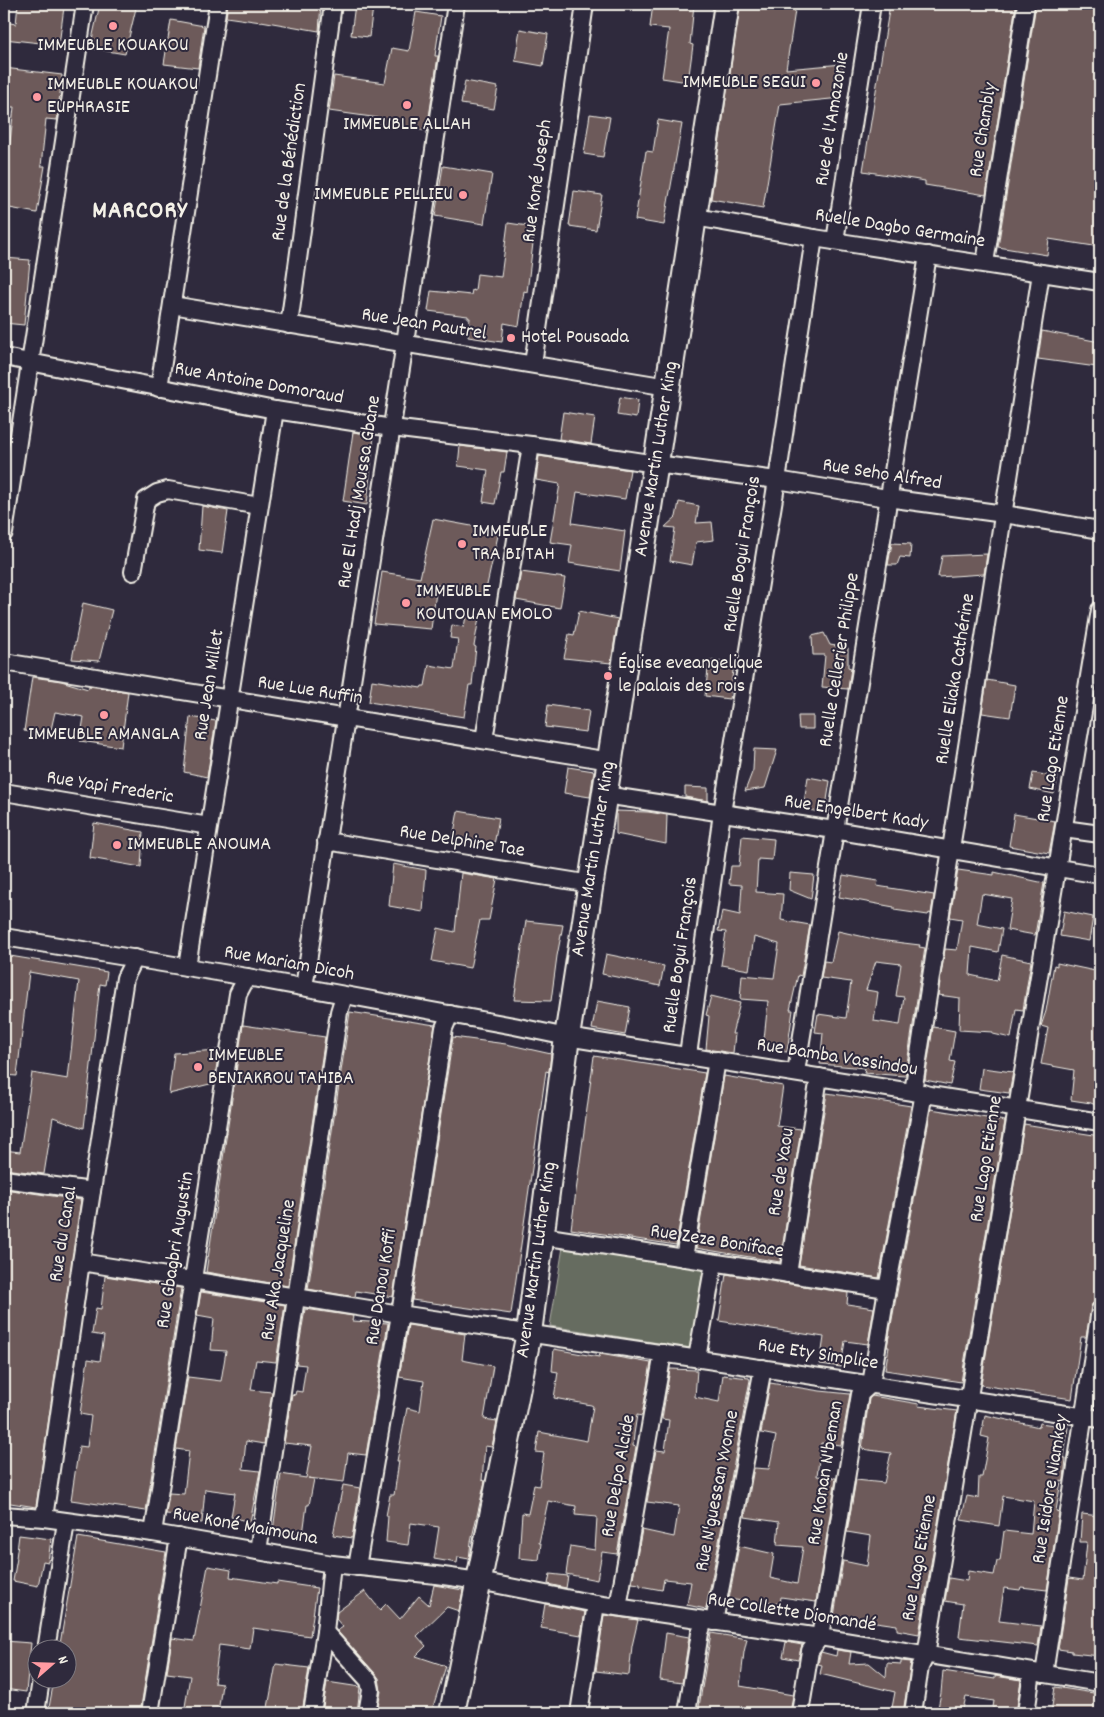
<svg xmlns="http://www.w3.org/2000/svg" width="1104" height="1717" viewBox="0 0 1104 1717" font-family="Dekko,sans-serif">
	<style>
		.green { fill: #666c60; stroke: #adaea4 }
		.building { fill: #6d5a5a; stroke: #f4f1e8; fill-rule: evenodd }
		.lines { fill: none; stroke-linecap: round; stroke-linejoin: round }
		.street-casing { stroke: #f4f1e8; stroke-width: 20 }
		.secondary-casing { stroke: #f4f1e8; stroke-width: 28 }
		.street { stroke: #2f2a3d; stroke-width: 16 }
		.secondary { stroke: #2f2a3d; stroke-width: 24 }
		.poi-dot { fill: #ff9aa2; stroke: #2f2a3d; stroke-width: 2 }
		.labels { text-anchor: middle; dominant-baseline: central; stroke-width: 4; stroke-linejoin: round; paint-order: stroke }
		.poi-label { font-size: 20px; fill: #f4f1e8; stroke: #2f2a3d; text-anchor: start }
		.street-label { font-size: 20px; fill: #f4f1e8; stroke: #2f2a3d }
		.district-label { font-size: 25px; font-weight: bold; letter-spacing: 1px; fill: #f4f1e8; stroke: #2f2a3d }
	</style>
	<rect width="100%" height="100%" fill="#2f2a3d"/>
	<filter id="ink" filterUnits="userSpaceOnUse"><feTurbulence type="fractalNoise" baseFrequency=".02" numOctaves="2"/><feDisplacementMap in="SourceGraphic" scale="10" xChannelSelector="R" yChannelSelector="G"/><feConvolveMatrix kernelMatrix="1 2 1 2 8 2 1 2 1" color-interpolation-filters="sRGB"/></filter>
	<g filter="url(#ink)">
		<polygon class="green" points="563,1247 703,1269 691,1348 550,1326"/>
		<g class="building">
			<polygon points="18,4 64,7 59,45 4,39 4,22 16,24"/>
			<polygon points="100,4 137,4 125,54 90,48"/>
			<polygon points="228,4 321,4 319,31 261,21 261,22 226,17"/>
			<polygon points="355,4 373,7 369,37 351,35"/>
			<polygon points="653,4 694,4 690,44 693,45 688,82 662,78 669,29 650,27"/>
			<polygon points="740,4 796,4 786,69 843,64 841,98 780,104 763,208 711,199"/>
			<polygon points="890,4 1016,4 986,195 925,185 925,181 863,171"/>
			<polygon points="1036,4 1100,4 1100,247 1049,239 1047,255 998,247"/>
			<polygon points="416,12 441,16 435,56 438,56 427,131 378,123 379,118 329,111 334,76 385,83 392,48 409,51"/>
			<polygon points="171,20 204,26 198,68 164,64"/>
			<polygon points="520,29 548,34 543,66 515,61"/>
			<polygon points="4,68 62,75 57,120 46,119 41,166 45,166 37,213 4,207 4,168 5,159 8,159 14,107 4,107"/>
			<polygon points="465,81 498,87 494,109 461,104"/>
			<polygon points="590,114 610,117 603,157 584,154"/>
			<polygon points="658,120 682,124 664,225 635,220 646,151 653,152"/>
			<polygon points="443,166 492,174 484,224 435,216"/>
			<polygon points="574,191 602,195 596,230 569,226"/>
			<polygon points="508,223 535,227 527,292 524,291 519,326 504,323 502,342 468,337 470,318 468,318 468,316 428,311 431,291 471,295 472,290 475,291 477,274 501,277"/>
			<polygon points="4,258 30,260 24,325 4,323"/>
			<polygon points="1042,331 1100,342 1097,367 1038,359"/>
			<polygon points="620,397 638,400 636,418 617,415"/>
			<polygon points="563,412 595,417 591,444 559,439"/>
			<polygon points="353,432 374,435 367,505 343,501"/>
			<polygon points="460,446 507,452 504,472 501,472 495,504 483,502 488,470 458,466"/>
			<polygon points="539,456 630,470 625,499 577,492 572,523 625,531 620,571 569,563 572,545 550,542 560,484 536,480"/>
			<polygon points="679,502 699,506 696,523 712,522 714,540 696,542 692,565 670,561 675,528 665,527 676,517"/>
			<polygon points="202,506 228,511 222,553 199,550"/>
			<polygon points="433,519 499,531 485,594 437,585 431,629 374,624 382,572 420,578"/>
			<polygon points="892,543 911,544 910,558 900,557 897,565 888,565"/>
			<polygon points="987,554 984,574 938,577 942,556"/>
			<polygon points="521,572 565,578 560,608 516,600"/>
			<polygon points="83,603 112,610 99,661 72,659"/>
			<polygon points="579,611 618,619 611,663 564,658 569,634 574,635"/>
			<polygon points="466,616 479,618 474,646 476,647 472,685 469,685 464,717 369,702 372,680 421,688 422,686 425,686 429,665 454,669 458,639 450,638 452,625 464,627"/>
			<polygon points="824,633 830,645 848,648 848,667 851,668 848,689 822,687 825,655 813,655 812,636"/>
			<polygon points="709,660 734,664 729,699 705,696"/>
			<polygon points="32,677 61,681 88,689 89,686 128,692 121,747 80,741 84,717 55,712 50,734 24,731"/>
			<polygon points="987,680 1015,685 1010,717 982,713"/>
			<polygon points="548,705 589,711 586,732 545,727"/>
			<polygon points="798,716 813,716 813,729 799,729"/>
			<polygon points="190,717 216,721 207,777 184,772"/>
			<polygon points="754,749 777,750 765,788 745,791 753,770"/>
			<polygon points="568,767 594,771 590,797 564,793"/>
			<polygon points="1033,773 1058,777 1054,794 1030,789"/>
			<polygon points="808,777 830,781 825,813 803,809"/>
			<polygon points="685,787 708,788 708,801 685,797"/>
			<polygon points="458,811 499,818 494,845 453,838"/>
			<polygon points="616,811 648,812 667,815 666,844 616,834"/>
			<polygon points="1014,814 1055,821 1049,853 1009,846"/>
			<polygon points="94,823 143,832 141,867 90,858"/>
			<polygon points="742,836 774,839 772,860 758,859 756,892 783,894 781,920 810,925 801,976 798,975 790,1010 793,1010 787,1052 763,1049 768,1001 740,999 742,975 774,978 779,944 754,937 749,970 721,965 726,932 718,931 722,911 740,915 742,885 729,884 731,866 739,866"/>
			<polygon points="393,864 426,870 423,912 389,906"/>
			<polygon points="958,870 994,875 994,872 1044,883 1035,935 1007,930 1012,899 982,894 977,924 1002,929 998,952 972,947 970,975 997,981 1002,955 1031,961 1023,1010 1016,1009 1011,1038 993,1034 993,1032 959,1030 960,998 938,995 945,949 957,950 962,919 950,917"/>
			<polygon points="461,873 497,879 489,920 480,920 470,968 432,961 438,928 455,932"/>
			<polygon points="790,873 814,875 811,899 789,890"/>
			<polygon points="843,875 878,881 877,886 934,895 931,914 929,913 928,915 894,910 894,907 839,897"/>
			<polygon points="1064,911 1093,917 1089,941 1060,936"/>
			<polygon points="526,921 563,925 557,956 551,1001 514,1000"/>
			<path d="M838,931l40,9 42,5 -1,2 6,1 -20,128 -41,-3 1,-5 -45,-4 3,-31 -8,-1 3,-18 28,4 5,-36 -30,-4 3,-17 7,1zM876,961l25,3 -5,32 8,1 -4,28 -26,-4 4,-29 -12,-2z"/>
			<polygon points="606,954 664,966 660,986 602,974"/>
			<polygon points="4,955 107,972 105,985 100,984 84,1128 53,1117 44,1174 4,1169 4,1150 20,1152 32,1073 68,1079 79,981 29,972 17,1076 4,1075"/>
			<polygon points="1057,963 1100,972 1095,999 1100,1000 1100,1017 1098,1029 1099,1056 1100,1056 1100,1107 1091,1103 1071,1100 1074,1070 1041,1064 1048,1028 1041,1026 1046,1011 1054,965 1057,966"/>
			<polygon points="711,996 740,1003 732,1034 735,1034 733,1053 706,1049 709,1016 706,1015"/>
			<polygon points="597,1001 630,1007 625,1035 592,1029"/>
			<polygon points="350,1012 435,1025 393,1297 356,1291 355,1297 308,1289"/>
			<polygon points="243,1025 325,1037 288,1286 206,1272"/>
			<polygon points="933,1027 955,1031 950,1061 955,1062 950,1085 925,1080"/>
			<polygon points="453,1037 506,1044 551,1054 549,1072 546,1071 511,1314 412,1300"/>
			<polygon points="219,1050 214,1083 169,1094 174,1053"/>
			<polygon points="594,1056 705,1073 676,1245 571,1229"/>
			<polygon points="982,1068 1013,1072 1009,1093 979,1089"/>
			<polygon points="724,1076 783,1086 777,1126 801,1129 780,1262 696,1248"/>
			<polygon points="827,1093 911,1106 879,1278 799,1265"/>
			<polygon points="931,1109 1005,1121 961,1382 885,1370 889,1347 887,1347 899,1281"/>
			<polygon points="1024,1124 1100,1136 1100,1252 1095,1289 1100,1290 1100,1300 1096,1301 1092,1304 1086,1337 1081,1337 1072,1399 981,1385"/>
			<polygon points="4,1189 81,1200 36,1507 4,1502"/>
			<polygon points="726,1274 848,1293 847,1304 874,1308 868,1344 845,1341 841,1367 820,1364 824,1337 719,1321"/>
			<polygon points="105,1276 181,1288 146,1511 71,1500 79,1446 87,1447 91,1416 80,1414 88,1359 100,1361 104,1336 92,1334 96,1308 101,1309"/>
			<polygon points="201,1292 285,1305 276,1362 256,1360 251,1390 272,1392 264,1444 246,1441 243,1469 260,1471 250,1522 231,1517 235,1493 205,1489 202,1523 177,1520 177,1515 166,1514 169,1493 184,1494 189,1451 176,1449 188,1377 221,1381 226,1351 211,1350 214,1318 197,1315"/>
			<polygon points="305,1309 353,1316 352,1321 388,1323 366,1455 348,1453 344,1482 308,1478 314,1479 309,1505 307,1505 303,1534 273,1530 281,1474 306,1478 312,1446 284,1443 292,1394 295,1395 296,1391 302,1392 306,1365 296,1364"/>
			<polygon points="408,1325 465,1334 462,1360 493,1366 484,1419 497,1421 492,1447 485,1446 482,1480 485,1481 471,1542 469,1559 458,1557 457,1563 434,1559 439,1527 411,1523 408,1545 386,1542 388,1516 386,1516 390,1495 394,1495 399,1461 397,1461 407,1408 420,1411 424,1381 399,1377"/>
			<polygon points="554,1349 599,1357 600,1354 651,1363 642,1416 637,1415 634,1434 633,1446 636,1447 617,1554 602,1552 597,1580 566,1574 570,1546 595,1550 597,1517 575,1515 576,1506 548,1501 539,1543 541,1543 539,1560 519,1558 522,1513 528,1514 534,1485 539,1486 544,1453 536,1452 539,1432 587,1441 593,1406 591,1405 554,1398 558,1372 552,1371"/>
			<polygon points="670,1369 697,1370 695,1397 719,1402 723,1375 749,1378 750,1380 706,1609 687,1605 691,1582 664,1579 662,1590 640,1586 640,1584 632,1583 642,1530 674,1537 679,1506 647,1502 656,1450 665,1451 669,1420 662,1419"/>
			<polygon points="770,1383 820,1391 850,1394 841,1445 821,1443 817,1476 836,1478 816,1602 781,1597 780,1604 767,1601 767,1605 729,1599 739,1546 774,1554 770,1578 797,1584 803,1547 777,1545 779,1522 745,1517 754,1468 769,1469 776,1436 761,1433"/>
			<polygon points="872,1396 919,1404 918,1406 957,1411 919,1634 897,1630 897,1625 834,1616 843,1561 867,1566 871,1536 847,1532 856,1480 884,1483 891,1453 862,1449 869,1399"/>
			<polygon points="985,1415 1039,1427 1040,1423 1068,1427 1064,1458 1066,1458 1064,1480 1063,1482 1061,1481 1056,1511 1059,1512 1047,1590 1021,1587 1020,1590 1004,1588 999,1621 1041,1626 1038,1646 959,1637 963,1604 945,1601 949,1578 967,1581 968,1571 994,1575 997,1561 1000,1561 1004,1531 1031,1534 1034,1501 1003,1496 999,1526 961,1520 967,1496 978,1498 979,1477 982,1477 989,1438 981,1436"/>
			<polygon points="343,1485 360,1488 352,1538 333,1535"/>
			<polygon points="1082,1514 1100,1516 1100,1656 1072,1653 1072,1651 1058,1649 1069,1578 1083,1580 1087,1542 1080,1542"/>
			<polygon points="19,1535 51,1539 48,1562 43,1561 38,1586 13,1581 17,1558 16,1558"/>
			<polygon points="78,1537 166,1552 140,1713 48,1713 54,1680 68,1680 68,1650 59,1650"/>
			<polygon points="208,1566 231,1570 230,1577 277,1584 277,1582 317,1588 310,1636 253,1628 250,1649 219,1645 214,1683 222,1684 218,1713 184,1713 190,1676 167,1673 172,1638 194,1641"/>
			<polygon points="550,1574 568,1576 566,1588 548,1584"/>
			<polygon points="434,1585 463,1590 459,1611 447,1607 417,1636 426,1646 416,1656 446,1666 431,1713 377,1713 381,1691 379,1678 337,1631 343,1627 336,1619 337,1612 365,1591 380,1610 386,1604 400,1619 419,1596 429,1605"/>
			<polygon points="545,1604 585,1612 581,1635 541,1628"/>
			<polygon points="604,1615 638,1620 632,1646 629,1675 596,1671"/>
			<polygon points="666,1633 689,1637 682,1683 660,1680"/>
			<polygon points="711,1633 747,1639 744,1652 740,1686 793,1695 790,1713 698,1713"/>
			<polygon points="4,1641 31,1643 26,1692 4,1689"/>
			<polygon points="786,1642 802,1645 798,1660 783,1657"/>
			<polygon points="837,1650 851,1652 849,1664 869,1663 886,1677 887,1663 901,1664 901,1661 911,1662 903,1713 891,1713 895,1692 820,1674 822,1665 818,1664 820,1655 821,1652 836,1656"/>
			<polygon points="276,1664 309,1668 302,1713 267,1713"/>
			<polygon points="943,1671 995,1679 995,1676 1021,1680 1016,1713 992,1713 994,1701 966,1697 962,1713 937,1713 941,1693"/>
			<polygon points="327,1682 360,1687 357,1713 322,1713"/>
			<polygon points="1055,1687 1100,1694 1100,1713 1051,1713"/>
		</g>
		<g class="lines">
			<defs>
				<g id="street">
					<polyline points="695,217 814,238 1100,282"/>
					<polyline points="835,241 872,4"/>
					<polyline points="985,263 1026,4"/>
					<polyline points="172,305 668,387"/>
					<polyline points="289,325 333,4"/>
					<polyline points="4,357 275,410 392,428 531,445 656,464 777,480 887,498 1004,514 1100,530"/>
					<polyline points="533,364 585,4"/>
					<polyline points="159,388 218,4"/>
					<polyline points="4,533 85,4"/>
					<polyline points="133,572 146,500 157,493 168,490 259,506"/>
					<polyline points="4,662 610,761"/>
					<polyline points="484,740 531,445"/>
					<polyline points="4,792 209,826"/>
					<polyline points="605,795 834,830 1100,875"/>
					<polyline points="1064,829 1100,834"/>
					<polyline points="326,841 591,884"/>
					<polyline points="4,937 247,977 514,1026 567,1037 1100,1122"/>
					<polyline points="187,967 275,410"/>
					<polyline points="304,987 405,343 456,4"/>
					<polyline points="688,1055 722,813 777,480 814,238"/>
					<polyline points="796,1072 928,255"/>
					<polyline points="913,1092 1041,273"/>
					<polyline points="4,1179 92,1191"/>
					<polyline points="542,1236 887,1289"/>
					<polyline points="684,1258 717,1060"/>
					<polyline points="81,1262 400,1314 1100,1419"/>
					<polyline points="788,1274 819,1077"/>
					<polyline points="697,1358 714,1263"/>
					<polyline points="4,1515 44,1518 153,1533 332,1564 436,1575 479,1581 596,1604 820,1637 1100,1683"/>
					<polyline points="44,1518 81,1262 125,978 135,958"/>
					<polyline points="153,1533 238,994 247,977"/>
					<polyline points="258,1551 339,1012 344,996"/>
					<polyline points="357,1567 400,1314 444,1028 450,1014"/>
					<polyline points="618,1607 663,1353"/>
					<polyline points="714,1622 763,1368"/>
					<polyline points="325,1632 369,1681 371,1690 367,1713"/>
					<polyline points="46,1650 66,1522"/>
					<polyline points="1044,1674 1100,1310"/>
					<polyline points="36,1713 41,1680"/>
					<polyline points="150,1713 179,1537"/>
					<polyline points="312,1713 325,1632 332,1564"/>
					<polyline points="579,1713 596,1604"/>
					<polyline points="687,1713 700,1633 704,1621"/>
					<polyline points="800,1713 810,1651 820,1637 860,1394 871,1384 887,1289 924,1093"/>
					<polyline points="913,1713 920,1667 926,1655 1100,610"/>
					<polyline points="1026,1713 1032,1672"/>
				</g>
				<polyline id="secondary" points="452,1713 529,1333 567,1037 727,4"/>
			</defs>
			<use href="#street" class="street-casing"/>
			<use href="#secondary" class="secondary-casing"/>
			<use href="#street" class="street"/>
			<use href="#secondary" class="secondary"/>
		</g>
	</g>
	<g class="poi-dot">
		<circle cx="113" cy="26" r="5"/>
		<circle cx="816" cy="83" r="5"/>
		<circle cx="37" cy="97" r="5"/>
		<circle cx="407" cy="105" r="5"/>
		<circle cx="463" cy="195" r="5"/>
		<circle cx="511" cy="338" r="5"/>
		<circle cx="462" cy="544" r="5"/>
		<circle cx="406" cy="603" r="5"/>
		<circle cx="608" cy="676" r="5"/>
		<circle cx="104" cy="715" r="5"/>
		<circle cx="117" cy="845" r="5"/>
		<circle cx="198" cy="1067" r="5"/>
	</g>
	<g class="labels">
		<g class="poi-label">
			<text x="113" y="46" text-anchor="middle">IMMEUBLE KOUAKOU</text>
			<text x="806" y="83" text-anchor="end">IMMEUBLE SEGUI</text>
			<text x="47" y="85">IMMEUBLE KOUAKOU<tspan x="47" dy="23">EUPHRASIE</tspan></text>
			<text x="407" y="125" text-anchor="middle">IMMEUBLE ALLAH</text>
			<text x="453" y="195" text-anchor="end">IMMEUBLE PELLIEU</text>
			<text x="521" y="338">Hotel Pousada</text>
			<text x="472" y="532">IMMEUBLE<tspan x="472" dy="23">TRA BI TAH</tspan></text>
			<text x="416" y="592">IMMEUBLE<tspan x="416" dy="23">KOUTOUAN EMOLO</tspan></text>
			<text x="618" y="664">Église eveangelique<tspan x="618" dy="23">le palais des rois</tspan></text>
			<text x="104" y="735" text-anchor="middle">IMMEUBLE AMANGLA</text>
			<text x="127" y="845">IMMEUBLE ANOUMA</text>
			<text x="208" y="1056">IMMEUBLE<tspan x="208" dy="23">BENIAKROU TAHIBA</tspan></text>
		</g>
		<g class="street-label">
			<text transform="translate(833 119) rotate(-81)">Rue de l'Amazonie</text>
			<text transform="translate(984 130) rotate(-81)">Rue Chambly</text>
			<text transform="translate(290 162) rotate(-82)">Rue de la Bénédiction</text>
			<text transform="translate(538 181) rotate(-82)">Rue Koné Joseph</text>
			<text transform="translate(900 229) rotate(9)">Ruelle Dagbo Germaine</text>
			<text transform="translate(424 325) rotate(9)">Rue Jean Pautrel</text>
			<text transform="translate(259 384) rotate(10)">Rue Antoine Domoraud</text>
			<text transform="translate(657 459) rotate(-81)">Avenue Martin Luther King</text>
			<text transform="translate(882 475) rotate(9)">Rue Seho Alfred</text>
			<text transform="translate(360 492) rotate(-81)">Rue El Hadj Moussa Gbane</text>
			<text transform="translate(743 554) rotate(-81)">Ruelle Bogui François</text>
			<text transform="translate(840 660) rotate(-81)">Ruelle Cellerier Philippe</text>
			<text transform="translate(956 679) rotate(-81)">Ruelle Eliaka Cathérine</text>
			<text transform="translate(210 685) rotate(-81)">Rue Jean Millet</text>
			<text transform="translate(310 691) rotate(9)">Rue Lue Ruffin</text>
			<text transform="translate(1054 759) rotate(-81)">Rue Lago Etienne</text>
			<text transform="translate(110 788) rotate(9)">Rue Yapi Frederic</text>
			<text transform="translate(856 813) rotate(9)">Rue Engelbert Kady</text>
			<text transform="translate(462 842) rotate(9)">Rue Delphine Tae</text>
			<text transform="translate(594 859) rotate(-81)">Avenue Martin Luther King</text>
			<text transform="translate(681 955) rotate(-82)">Ruelle Bogui François</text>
			<text transform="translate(289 964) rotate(10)">Rue Mariam Dicoh</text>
			<text transform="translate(837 1058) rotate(9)">Rue Bamba Vassindou</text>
			<text transform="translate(987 1159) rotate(-81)">Rue Lago Etienne</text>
			<text transform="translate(782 1172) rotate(-81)">Rue de Yaou</text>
			<text transform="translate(64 1234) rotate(-81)">Rue du Canal</text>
			<text transform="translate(717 1242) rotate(9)">Rue Zeze Boniface</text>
			<text transform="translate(176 1250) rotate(-81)">Rue Gbagbri Augustin</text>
			<text transform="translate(537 1260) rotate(-82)">Avenue Martin Luther King</text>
			<text transform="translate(279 1270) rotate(-81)">Rue Aka Jacqueline</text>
			<text transform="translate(382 1287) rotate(-81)">Rue Danou Koffi</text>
			<text transform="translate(818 1355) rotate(9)">Rue Ety Simplice</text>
			<text transform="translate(826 1473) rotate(-81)">Rue Konan N'beman</text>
			<text transform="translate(619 1476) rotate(-80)">Rue Delpo Alcide</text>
			<text transform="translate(1051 1489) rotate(-81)">Rue Isidore Niamkey</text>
			<text transform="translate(718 1491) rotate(-79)">Rue N'guessan Yvonne</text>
			<text transform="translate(245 1527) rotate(10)">Rue Koné Maimouna</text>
			<text transform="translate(920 1558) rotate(-80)">Rue Lago Etienne</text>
			<text transform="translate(792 1613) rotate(9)">Rue Collette Diomandé</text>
		</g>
		<g class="district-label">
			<text x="140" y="212">MARCORY</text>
		</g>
	</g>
	<rect width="1104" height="1717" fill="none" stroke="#2f2a3d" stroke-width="20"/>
	<rect x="10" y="10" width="1084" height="1697" fill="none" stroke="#f4f1e8" stroke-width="2" filter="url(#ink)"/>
	<g transform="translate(52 1664) rotate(70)"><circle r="24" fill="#2f2a3d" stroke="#7e7a81"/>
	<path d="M0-4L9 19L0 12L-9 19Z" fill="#ff9aa2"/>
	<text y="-8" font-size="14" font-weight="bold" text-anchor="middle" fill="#f4f1e8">N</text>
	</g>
</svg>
